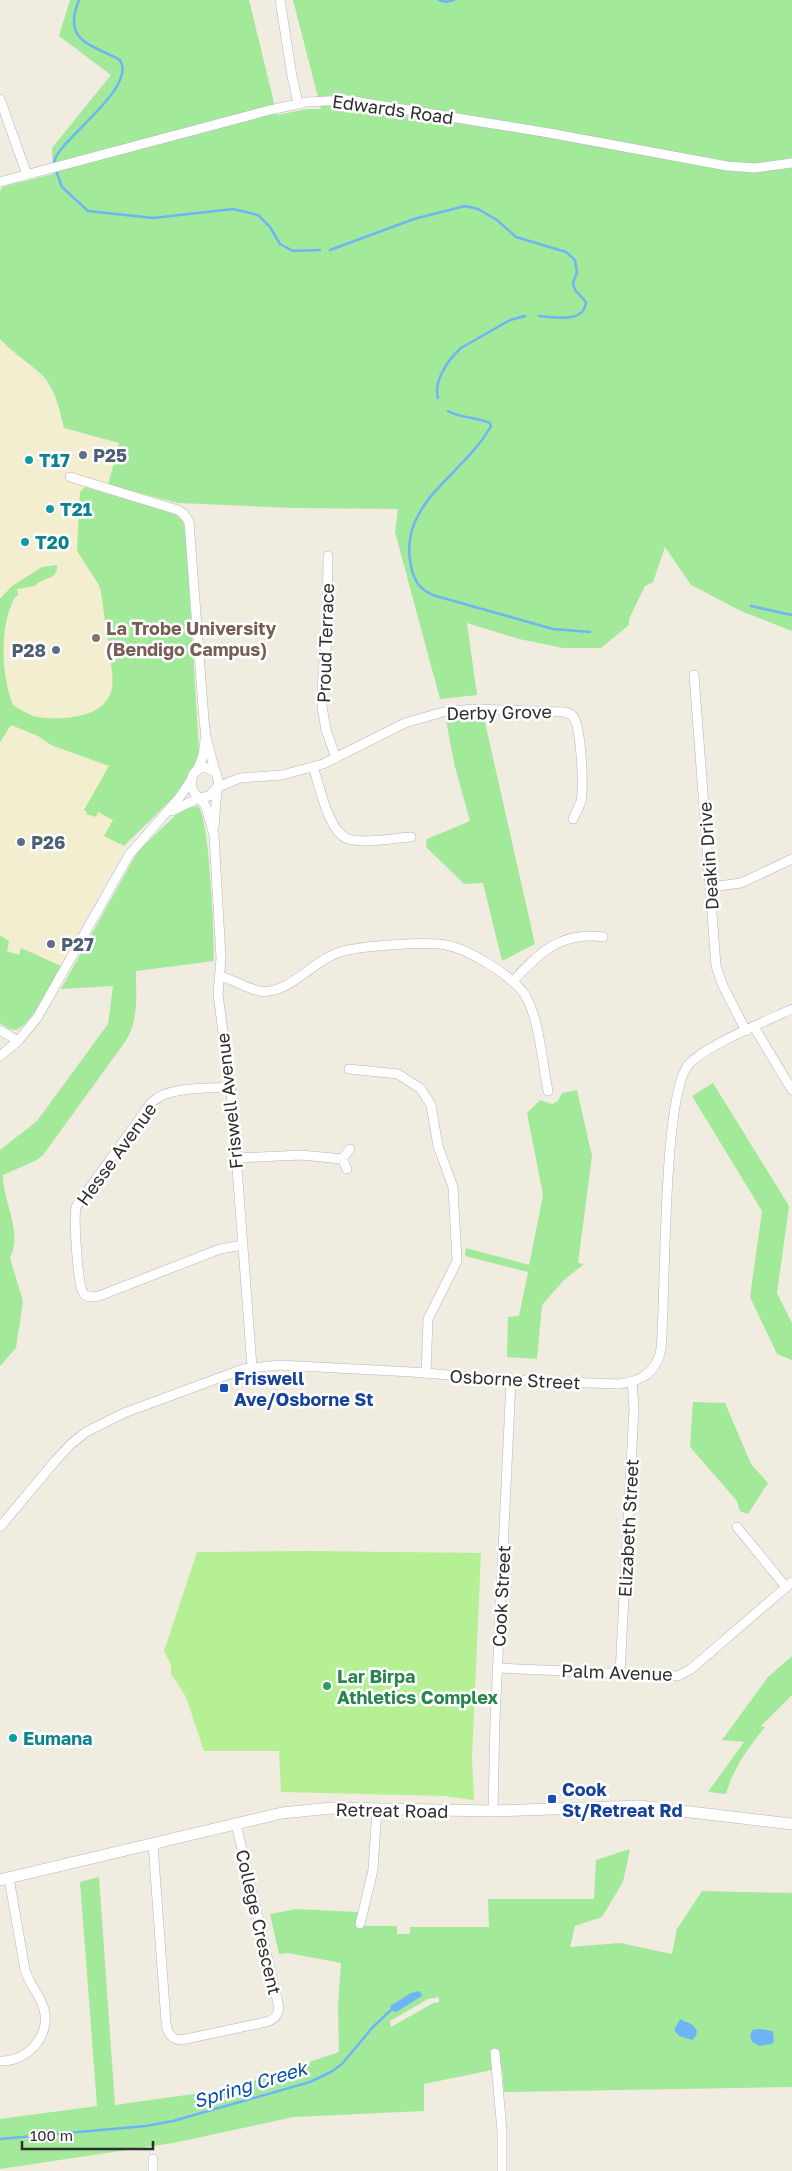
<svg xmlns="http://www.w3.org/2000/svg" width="792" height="2171" viewBox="0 0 792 2171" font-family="'Golos Text',sans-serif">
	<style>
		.education { fill: #f2eecf }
		.green { fill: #a3e99a; fill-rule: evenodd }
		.pitch { fill: #b6f095 }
		.water { fill: #6eb5f7 }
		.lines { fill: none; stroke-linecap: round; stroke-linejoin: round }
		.stream { stroke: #6eb5f7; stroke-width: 2.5 }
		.minor-casing { stroke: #b4b4c2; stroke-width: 10 }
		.tertiary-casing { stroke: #b4b4c2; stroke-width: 12 }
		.minor { stroke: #fff; stroke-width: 9 }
		.tertiary { stroke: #fff; stroke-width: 11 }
		.service-dot { fill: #5c6f8a; stroke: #fff; stroke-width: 2 }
		.culture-dot { fill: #0f9aa8; stroke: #fff; stroke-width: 2 }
		.education-dot { fill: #8d6e63; stroke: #fff; stroke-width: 2 }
		.transit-dot { fill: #1a4fb4; stroke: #fff; stroke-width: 2 }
		.leisure-dot { fill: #2e9e5b; stroke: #fff; stroke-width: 2 }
		.labels { text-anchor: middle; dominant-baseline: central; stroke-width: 5; stroke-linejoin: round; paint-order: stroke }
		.street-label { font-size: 18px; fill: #2e2e2e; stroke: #fff }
		.service-label { font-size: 18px; font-weight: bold; fill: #4e5e75; stroke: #fff; text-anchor: start }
		.culture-label { font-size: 18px; font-weight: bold; fill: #0d838f; stroke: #fff; text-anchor: start }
		.education-label { font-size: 18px; font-weight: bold; fill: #785e54; stroke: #fff; text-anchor: start }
		.transit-label { font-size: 18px; font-weight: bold; fill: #164399; stroke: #fff; text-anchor: start }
		.leisure-label { font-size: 18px; font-weight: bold; fill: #27864d; stroke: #fff; text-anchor: start }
		.water-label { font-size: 19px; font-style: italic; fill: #054eaa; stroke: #fff }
	</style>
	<rect width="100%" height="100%" fill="#f0ece0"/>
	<polygon class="education" points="0,339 41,374 59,405 64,428 119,443 178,503 183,503 200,742 199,752 175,796 126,843 47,990 30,1017 16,1030 9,1029 0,1023"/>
	<g class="green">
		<path d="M70,0h179l28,115 30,-6h14l-28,-109h499v631l-51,-20 -50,-26 -26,-38 -12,35 -8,4 -16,33v6l-28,23h-38l-44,-9 -52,-16 10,72 -37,4 -45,-167 3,-23 -104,-1 -116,-5 -70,-18 11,-42 -55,-15c-4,-17 -9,-40 -22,-53 -14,-13 -29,-22 -42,-36v-147l2,-5 51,-13 -1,-26 59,-73 -52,-39z"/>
		<path d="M85,487l90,27 8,7 3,14 13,217 -6,16 -18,28 -51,50 -20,-10 9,-16 -15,-8 -2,5 -10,-3 1,-2 -3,-2 25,-44 -58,-21 -13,-9 -27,-11 -11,17v-143l12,-13 30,-19 15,-2c1,16 -14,11 -22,21l-18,3 1,6c-6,4 -5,7 -8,13 -10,28 -8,69 3,97 6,4 13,8 20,11 19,5 61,3 73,-15 7,-8 7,-19 6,-29l-11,-80 -2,-7 -22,-34 3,-59z"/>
		<polygon points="484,718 535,944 502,961 483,883 464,884 426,847 427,839 470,821 455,767 446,721"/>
		<path d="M198,806c12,13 16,131 16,155l-78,10c0,25 3,50 -11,71l-82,113 -6,5 -34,15c0,29 20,55 7,83l13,43 -7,47 -16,18v-216l37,-29 71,-97 5,-38 -52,3 77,-138 43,-41z"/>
		<path d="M0,935l9,6 -2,10 12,4 2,-7 40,18c-10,17 -27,56 -45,64l-7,-1 -9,-6z"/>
		<polygon points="713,1083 789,1206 777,1293 792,1323 792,1360 777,1354 750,1297 762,1211 692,1096"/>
		<polygon points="577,1090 592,1156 578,1263 584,1264 564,1280 542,1305 537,1359 507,1357 508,1317 519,1316 528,1272 465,1256 466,1248 529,1265 543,1195 527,1113 540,1100 552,1104 558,1101 562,1093"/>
		<polygon points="693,1402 725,1403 751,1464 768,1483 748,1514 740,1511 737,1501 690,1447"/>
		<path d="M792,1656v39l-31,31 4,1c-17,21 -31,40 -39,67l-18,-2 36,-50 -22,-2 46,-63z"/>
		<path d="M630,1849l-7,33 -21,35 -27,9 -5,21 50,-4 52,11 5,-25 25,-38 90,2v194l-288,5 -2,-24 -78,16v27l-130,6 -121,26 -173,26v-50l97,-13 -17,-224 19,-5 16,228 114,-16 110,-37 -1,-45 3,-44 -53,-10 -9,1 -9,-40 26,-5 63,3 -3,14h41v8h13v-7h79l-1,-28h106l2,-39zM439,1997v5l-6,1 -42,24 -1,-6 38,-22z"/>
	</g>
	<polygon class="pitch" points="307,1551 481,1553 472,1758 474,1800 444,1796 281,1792 279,1751 204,1751 186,1697 171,1674 171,1665 164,1651 197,1552"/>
	<g class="water">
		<polygon points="420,1991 422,1996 398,2011 394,2012 390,2006 411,1993"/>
		<polygon points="680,2019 693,2025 697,2031 696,2036 692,2040 679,2036 674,2030"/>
		<polygon points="760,2029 773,2031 774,2041 772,2044 759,2046 752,2042 750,2036 752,2030"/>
	</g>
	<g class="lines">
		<g class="stream">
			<polyline points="439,0 446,2 454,0"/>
			<path d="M54,163c1,-21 84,-74 66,-103 -30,-16 -58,-19 -41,-60"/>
			<polyline points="57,173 62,187 88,211 153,218 233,209 258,215 270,227 280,244 293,251 320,250"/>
			<path d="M330,250l84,-31 51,-13 13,3 19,11 19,17 50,15 9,8 2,12 -4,11 2,7 11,12c-2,22 -32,15 -47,14"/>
			<path d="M438,398c-5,-18 11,-39 23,-50l49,-28 15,-4"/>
			<path d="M448,411c11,7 29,6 42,12l1,3c-26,48 -94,77 -80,140 3,15 9,25 25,30l117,33 37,3"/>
			<polyline points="751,606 792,615"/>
			<polyline points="0,2139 146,2126 173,2121 310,2082 331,2072 342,2064 372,2028 392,2009"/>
		</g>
		<defs>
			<g id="minor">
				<polyline points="280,0 292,76 298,103"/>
				<polyline points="0,99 27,175"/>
				<polyline points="0,182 270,110 307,102 347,100 549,133 727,166 755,168 792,163"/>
				<polyline points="70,477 178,510 183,513 189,522 204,720 206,737 215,771"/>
				<polyline points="328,556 327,639 322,685 322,706 326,730 336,758"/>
				<polyline points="694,675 716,966 723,986 746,1031"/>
				<path d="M204,767l12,5 3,13 -10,11 -10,2c-11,-9 -11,-28 5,-31z"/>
				<path d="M313,767c7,19 15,65 35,72 16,5 46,-1 63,-2"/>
				<polyline points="197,771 203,756 205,740"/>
				<path d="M218,787l22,-9 42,-3 41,-11 82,-41 38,-11 30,-3 91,3c5,1 8,2 10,6 7,11 10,69 7,83 -2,6 -5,12 -8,18"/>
				<polyline points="200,798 206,807 214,835 221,958 218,994 232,1101 252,1367"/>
				<polyline points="172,811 199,798"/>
				<polyline points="214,827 217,789"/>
				<polyline points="710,887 741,883 792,859"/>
				<path d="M220,976c14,4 26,12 39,15 29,5 54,-31 81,-39 19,-6 87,-11 106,-7 22,4 67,31 79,50 15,26 17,67 23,96"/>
				<path d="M513,981c26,-28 48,-50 90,-44"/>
				<polyline points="754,1027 792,1090"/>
				<polyline points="0,1030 18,1041"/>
				<polyline points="0,1056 18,1041 37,1018 129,855 179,798 190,782"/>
				<polyline points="349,1069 398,1074 421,1089 431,1105 438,1146 453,1187 457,1261 428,1319 426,1373"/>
				<path d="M230,1087c-22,2 -61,-1 -78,15l-76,105c-2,11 1,79 8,87 4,4 9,3 15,2l121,-47 23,-4"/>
				<polyline points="237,1158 301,1155 342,1159"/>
				<polyline points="347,1169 342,1159 350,1149"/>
				<path d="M0,1527l56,-67 15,-16 15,-12 38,-19 119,-44 36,-4 133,7 99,8 107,4c22,-2 39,-12 43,-35 5,-52 1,-255 28,-285 18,-19 77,-43 103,-55"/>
				<polyline points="737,1527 786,1587"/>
				<polyline points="498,1668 678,1676 691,1669 792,1582"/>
				<polyline points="620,1673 634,1408 632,1382"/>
				<polyline points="493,1811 495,1721 511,1380"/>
				<path d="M153,1845l13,177c1,10 4,17 15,18l85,-18c10,-3 14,-8 12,-19l-42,-179"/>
				<polyline points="360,1924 373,1870 377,1809"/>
				<polyline points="495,2053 502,2131 502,2171"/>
				<path d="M0,2061c27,1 51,-25 44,-52 -4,-14 -15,-25 -19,-39l-16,-92"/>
				<polyline points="153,2171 153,2159"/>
			</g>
			<polyline id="tertiary" points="0,1880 282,1813 331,1808 493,1811 640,1806 792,1824"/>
		</defs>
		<use href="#minor" class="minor-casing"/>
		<use href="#tertiary" class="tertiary-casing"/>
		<use href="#minor" class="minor"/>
		<use href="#tertiary" class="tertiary"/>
	</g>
	<g class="service-dot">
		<circle cx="83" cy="455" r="5"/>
		<circle cx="56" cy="650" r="5"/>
		<circle cx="21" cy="842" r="5"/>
		<circle cx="51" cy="944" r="5"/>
	</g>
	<g class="culture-dot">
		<circle cx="29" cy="460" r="5"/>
		<circle cx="50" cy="509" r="5"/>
		<circle cx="25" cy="542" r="5"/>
		<circle cx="13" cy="1738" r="5"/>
	</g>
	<circle class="education-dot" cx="96" cy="638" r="5"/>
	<g class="transit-dot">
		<rect x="219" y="1383" width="10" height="10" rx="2.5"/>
		<rect x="547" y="1794" width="10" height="10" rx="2.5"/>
	</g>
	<circle class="leisure-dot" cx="327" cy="1686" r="5"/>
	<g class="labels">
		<g class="street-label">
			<text transform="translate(393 109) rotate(8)">Edwards Road</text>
			<text transform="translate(325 643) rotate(-88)">Proud Terrace</text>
			<text transform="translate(499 712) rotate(-1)">Derby Grove</text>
			<text transform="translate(708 856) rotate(-94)">Deakin Drive</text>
			<text transform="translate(229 1101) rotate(-96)">Friswell Avenue</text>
			<text transform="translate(116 1154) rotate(-54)">Hesse Avenue</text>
			<text transform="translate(515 1379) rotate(3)">Osborne Street</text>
			<text transform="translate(628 1528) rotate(-87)">Elizabeth Street</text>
			<text transform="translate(501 1596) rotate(-87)">Cook Street</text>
			<text transform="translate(617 1672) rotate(2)">Palm Avenue</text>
			<text transform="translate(392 1810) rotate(1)">Retreat Road</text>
			<text transform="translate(259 1922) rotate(77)">College Crescent</text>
		</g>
		<g class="service-label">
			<text x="93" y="455">P25</text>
			<text x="46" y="650" text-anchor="end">P28</text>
			<text x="31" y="842">P26</text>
			<text x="61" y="944">P27</text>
		</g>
		<g class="culture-label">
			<text x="39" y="460">T17</text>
			<text x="60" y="509">T21</text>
			<text x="35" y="542">T20</text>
			<text x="23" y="1738">Eumana</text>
		</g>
		<g class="education-label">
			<text x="106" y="628">La Trobe University<tspan x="106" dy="21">(Bendigo Campus)</tspan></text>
		</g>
		<g class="transit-label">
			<text x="234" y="1378">Friswell<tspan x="234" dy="21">Ave/Osborne St</tspan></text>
			<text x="562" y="1789">Cook<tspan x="562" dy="21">St/Retreat Rd</tspan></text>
		</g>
		<g class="leisure-label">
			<text x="337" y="1676">Lar Birpa<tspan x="337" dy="21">Athletics Complex</tspan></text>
		</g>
		<g class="water-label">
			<text transform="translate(250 2084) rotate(-17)">Spring Creek</text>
		</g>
	</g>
	<path d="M22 2141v8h131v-8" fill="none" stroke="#2e2e2e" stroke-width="2.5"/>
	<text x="30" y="2141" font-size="15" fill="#2e2e2e" stroke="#ffffff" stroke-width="4" paint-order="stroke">100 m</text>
</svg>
